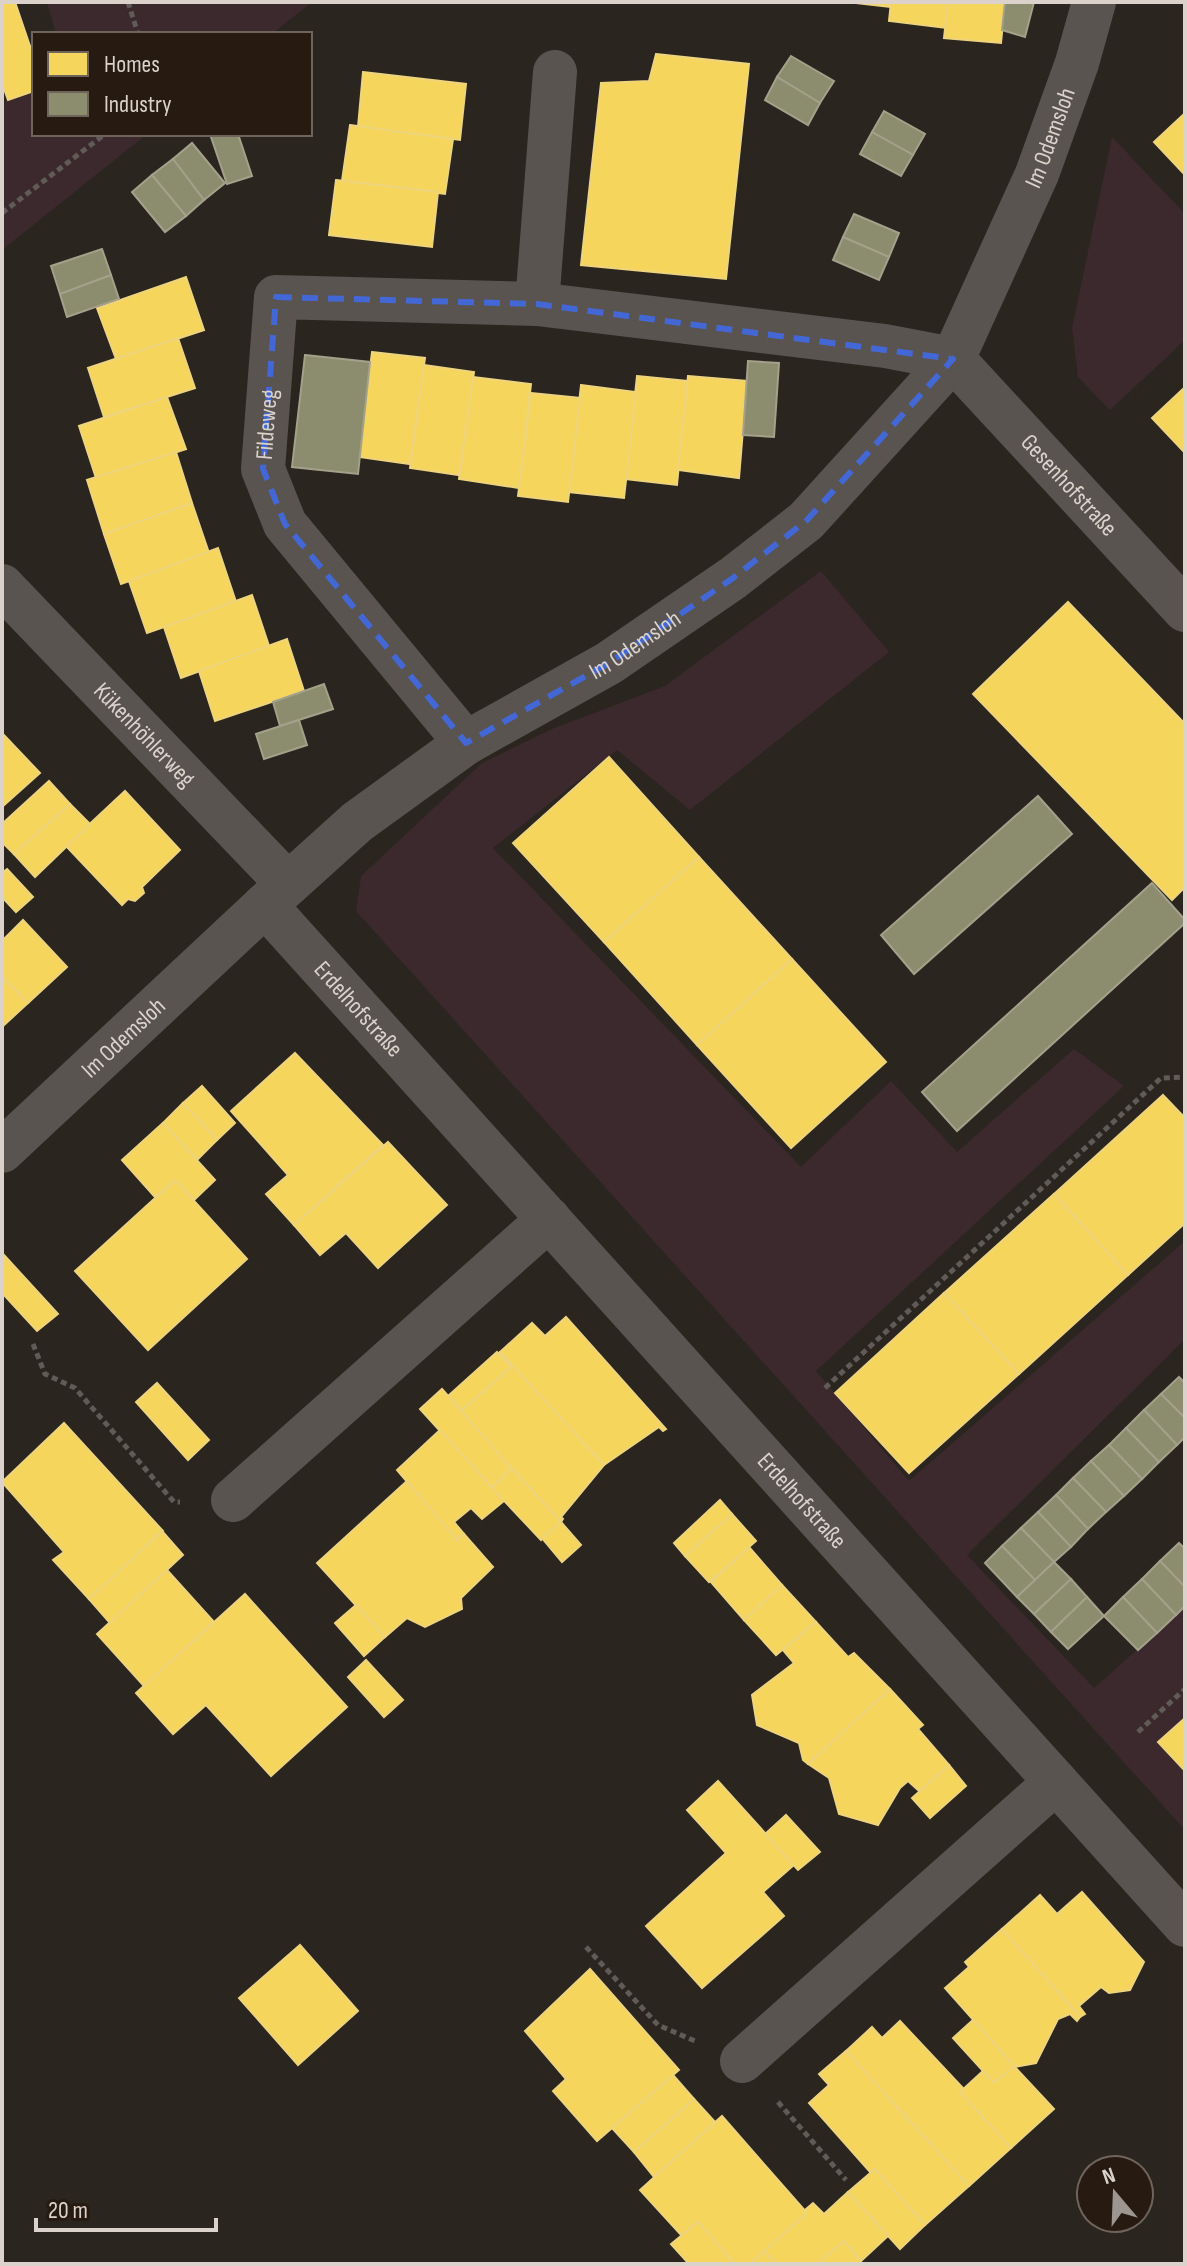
<svg xmlns="http://www.w3.org/2000/svg" width="1187" height="2266" viewBox="0 0 1187 2266" font-family="'Sofia Sans Condensed',sans-serif">
	<style>
		.green { fill: #3c292e }
		.homes { fill: #f6d55c; stroke: #eed47d; stroke-width: 2 }
		.industry { fill: #8c8c6e; stroke: #a3a18a; stroke-width: 2 }
		.lines { fill: none; stroke-linecap: round; stroke-linejoin: round }
		.path { stroke: #615b57; stroke-width: 5; stroke-dasharray: 6 4; stroke-linecap: butt }
		.street { stroke: #595450; stroke-width: 44 }
		.marked { fill: none; stroke: #4368d5; stroke-width: 6; stroke-dasharray: 16 10; stroke-linejoin: round }
		.labels { text-anchor: middle; dominant-baseline: central; stroke-width: 8; stroke-linejoin: round; paint-order: stroke }
		.street-label { font-size: 24px; fill: #dad2cb; stroke: #261a11 }
	</style>
	<rect width="100%" height="100%" fill="#2b251f"/>
	<g class="green">
		<polygon points="47,2 312,2 272,34 56,34"/>
		<polygon points="34,93 34,134 147,134 2,250 2,102"/>
		<polygon points="1112,137 1185,214 1185,340 1110,410 1078,377 1072,328"/>
		<polygon points="821,571 889,652 690,810 617,750 493,848 801,1167 891,1081 957,1152 1074,1049 1124,1086 816,1371 909,1481 1185,1241 1185,1339 967,1555 1094,1688 1185,1607 1185,1830 356,911 361,876 482,763 552,729 665,686"/>
	</g>
	<g class="homes">
		<polygon points="2,2 15,2 34,58 34,91 8,100 2,83"/>
		<polygon points="847,2 891,2 890,7"/>
		<polygon points="891,2 948,2 946,28 889,21"/>
		<polygon points="948,2 1005,2 1001,43 944,38"/>
		<polygon points="656,54 749,64 726,279 581,265 601,83 649,81"/>
		<polygon points="363,72 466,84 460,140 358,127"/>
		<polygon points="1185,113 1185,175 1154,142"/>
		<polygon points="350,125 453,139 445,194 342,181"/>
		<polygon points="336,180 438,192 432,247 329,235"/>
		<polygon points="186,277 204,330 116,359 97,308"/>
		<polygon points="178,338 195,388 104,417 88,368"/>
		<polygon points="372,352 425,358 410,464 359,457"/>
		<polygon points="424,365 474,372 459,475 410,468"/>
		<polygon points="637,376 687,381 677,485 626,479"/>
		<polygon points="688,376 747,381 739,478 678,470"/>
		<polygon points="473,377 531,384 519,488 459,479"/>
		<polygon points="581,385 636,392 624,498 569,492"/>
		<polygon points="1185,387 1185,453 1152,418"/>
		<polygon points="531,393 580,398 568,502 518,496"/>
		<polygon points="167,397 186,449 96,478 79,426"/>
		<polygon points="176,452 192,503 104,534 87,480"/>
		<polygon points="192,503 209,553 121,584 104,534"/>
		<polygon points="218,548 236,602 147,633 129,581"/>
		<polygon points="252,595 269,646 181,678 164,627"/>
		<polygon points="1068,602 1185,724 1185,887 1172,900 973,694"/>
		<polygon points="287,639 304,691 215,721 199,671"/>
		<polygon points="2,733 40,773 2,807"/>
		<polygon points="609,757 699,857 604,942 513,843"/>
		<polygon points="49,781 70,804 14,854 2,842 2,824"/>
		<polygon points="125,791 180,850 142,887 144,893 135,901 128,899 122,905 66,846"/>
		<polygon points="70,804 90,824 35,877 14,854"/>
		<polygon points="699,857 792,959 697,1045 604,942"/>
		<polygon points="7,869 33,897 16,912 2,897 2,873"/>
		<polygon points="23,920 67,967 28,1003 2,976 2,941"/>
		<polygon points="792,959 886,1062 791,1148 697,1045"/>
		<polygon points="2,976 28,1003 2,1027"/>
		<polygon points="295,1053 383,1145 294,1225 266,1194 288,1175 231,1111"/>
		<polygon points="202,1086 235,1123 217,1140 183,1103"/>
		<polygon points="1163,1095 1185,1118 1185,1223 1128,1275 1054,1194"/>
		<polygon points="183,1103 217,1140 197,1160 163,1123"/>
		<polygon points="163,1123 215,1180 194,1200 175,1180 155,1197 122,1160"/>
		<polygon points="388,1142 447,1205 378,1268 346,1233 320,1255 294,1225"/>
		<polygon points="175,1180 247,1259 148,1350 75,1271"/>
		<polygon points="1054,1194 1128,1275 1019,1374 944,1293"/>
		<polygon points="4,1255 58,1314 37,1331 2,1293"/>
		<polygon points="944,1293 1019,1374 909,1473 835,1393"/>
		<polygon points="566,1317 666,1429 663,1431 659,1427 604,1465 500,1352 532,1323 545,1336"/>
		<polygon points="497,1352 511,1367 462,1410 448,1396"/>
		<polygon points="500,1352 604,1465 561,1517 563,1519 561,1522 460,1412 511,1367 499,1353"/>
		<polygon points="157,1383 209,1440 188,1460 136,1402"/>
		<polygon points="442,1389 511,1468 492,1488 420,1409"/>
		<polygon points="64,1423 163,1531 89,1599 53,1560 64,1552 2,1482"/>
		<polygon points="440,1430 504,1501 482,1519 471,1508 454,1522 464,1534 457,1540 397,1470"/>
		<polygon points="511,1468 561,1522 541,1540 492,1488"/>
		<polygon points="407,1481 457,1540 464,1534 493,1567 461,1598 462,1609 425,1627 407,1618 385,1637 317,1563"/>
		<polygon points="720,1500 732,1514 685,1556 674,1543"/>
		<polygon points="732,1514 756,1541 709,1582 685,1556"/>
		<polygon points="561,1522 581,1545 562,1562 542,1538"/>
		<polygon points="162,1531 183,1555 110,1623 89,1599"/>
		<polygon points="749,1547 782,1585 744,1620 711,1582"/>
		<polygon points="167,1570 214,1622 144,1686 97,1634"/>
		<polygon points="782,1585 816,1622 776,1655 744,1620"/>
		<polygon points="245,1594 347,1707 271,1776 206,1705 173,1734 136,1693"/>
		<polygon points="356,1605 385,1637 364,1656 335,1623"/>
		<polygon points="816,1622 848,1657 854,1653 890,1689 808,1764 803,1760 799,1743 757,1725 752,1695 794,1663 783,1650"/>
		<polygon points="366,1660 403,1700 384,1717 348,1677"/>
		<polygon points="890,1689 923,1725 918,1729 949,1765 919,1791 908,1781 900,1788 878,1825 839,1814 829,1778 808,1764"/>
		<polygon points="1185,1718 1185,1771 1158,1742"/>
		<polygon points="949,1765 966,1786 930,1818 912,1798"/>
		<polygon points="718,1781 794,1865 763,1892 784,1916 702,1988 646,1926 726,1853 687,1810"/>
		<polygon points="786,1815 820,1852 798,1870 765,1834"/>
		<polygon points="1082,1892 1144,1962 1130,1990 1109,1993 1101,1987 1079,2006 1085,2014 1080,2017 1002,1929 1040,1895 1057,1914"/>
		<polygon points="1002,1929 1080,2017 1077,2021 1070,2014 1058,2019 1036,2063 1015,2067 945,1988 969,1967 965,1962"/>
		<polygon points="300,1945 358,2011 298,2065 239,1998"/>
		<polygon points="590,1969 679,2070 597,2141 553,2091 566,2079 525,2031"/>
		<polygon points="973,2020 1014,2066 994,2083 953,2038"/>
		<polygon points="900,2021 963,2088 960,2092 1011,2148 969,2186 846,2051 872,2027 882,2038"/>
		<polygon points="846,2051 969,2186 925,2225 875,2169 870,2172 809,2103 829,2085 819,2074"/>
		<polygon points="1014,2066 1054,2109 1011,2148 960,2092 983,2071 994,2083"/>
		<polygon points="673,2075 694,2099 634,2152 612,2128"/>
		<polygon points="694,2099 715,2122 654,2177 634,2152"/>
		<polygon points="722,2116 807,2213 750,2264 735,2264 698,2222 681,2235 640,2190"/>
		<polygon points="875,2169 925,2225 900,2249 848,2192"/>
		<polygon points="848,2192 888,2236 861,2261 844,2241 817,2264 776,2264 764,2251 807,2213 805,2210 813,2203 824,2214"/>
		<polygon points="698,2222 735,2264 689,2264 671,2244"/>
		<polygon points="844,2241 861,2261 860,2264 817,2264"/>
		<polygon points="764,2251 776,2264 750,2264"/>
	</g>
	<g class="industry">
		<polygon points="1005,2 1034,2 1025,37 1002,30"/>
		<polygon points="791,56 834,81 820,103 777,77"/>
		<polygon points="777,77 820,103 808,125 765,100"/>
		<polygon points="884,111 925,134 913,155 872,132"/>
		<polygon points="872,132 913,155 901,176 860,154"/>
		<polygon points="210,134 238,134 252,176 227,184"/>
		<polygon points="192,143 225,183 204,200 173,159"/>
		<polygon points="173,159 204,200 186,216 152,175"/>
		<polygon points="152,175 186,216 165,232 132,192"/>
		<polygon points="854,214 899,233 889,257 843,237"/>
		<polygon points="843,237 889,257 879,280 833,260"/>
		<polygon points="102,249 111,275 60,294 51,266"/>
		<polygon points="111,275 119,299 67,317 60,294"/>
		<polygon points="305,355 370,362 358,474 292,467"/>
		<polygon points="748,361 779,363 774,437 743,435"/>
		<polygon points="324,684 333,709 280,726 273,702"/>
		<polygon points="299,720 307,745 264,759 256,734"/>
		<polygon points="1038,796 1072,834 914,974 881,935"/>
		<polygon points="1152,883 1185,920 1185,923 957,1131 922,1092"/>
		<polygon points="1179,1377 1185,1383 1185,1418 1161,1394"/>
		<polygon points="1161,1394 1185,1418 1185,1437 1177,1445 1144,1410"/>
		<polygon points="1144,1410 1177,1445 1159,1462 1126,1428"/>
		<polygon points="1126,1428 1159,1462 1142,1479 1109,1445"/>
		<polygon points="1109,1445 1142,1479 1124,1496 1091,1461"/>
		<polygon points="1091,1461 1124,1496 1106,1512 1073,1478"/>
		<polygon points="1073,1478 1106,1512 1088,1529 1056,1495"/>
		<polygon points="1056,1495 1088,1529 1071,1547 1038,1512"/>
		<polygon points="1038,1512 1071,1547 1054,1562 1021,1528"/>
		<polygon points="1021,1528 1054,1562 1035,1580 1002,1546"/>
		<polygon points="1179,1543 1185,1549 1185,1587 1160,1561"/>
		<polygon points="1002,1546 1035,1580 1017,1597 985,1563"/>
		<polygon points="1160,1561 1185,1587 1185,1606 1176,1615 1142,1579"/>
		<polygon points="1054,1562 1071,1579 1034,1614 1017,1597"/>
		<polygon points="1071,1579 1087,1597 1051,1632 1034,1614"/>
		<polygon points="1142,1579 1176,1615 1157,1633 1123,1597"/>
		<polygon points="1087,1597 1104,1616 1068,1649 1051,1632"/>
		<polygon points="1123,1597 1157,1633 1138,1650 1104,1616"/>
	</g>
	<g class="lines">
		<g class="path">
			<polyline points="128,2 138,34"/>
			<polyline points="2,213 105,134"/>
			<polyline points="33,1344 45,1374 75,1388 174,1502 180,1502"/>
			<polyline points="825,1388 1161,1078 1185,1077"/>
			<polyline points="1138,1732 1185,1689"/>
			<polyline points="586,1947 658,2025 695,2041"/>
			<polyline points="778,2102 846,2180"/>
		</g>
		<g class="street">
			<polyline points="537,304 555,72"/>
			<path id="s1" d="M2,586l286,298"/>
			<path id="s2" d="M466,743l-181,-219 -22,-55 13,-172 261,7 348,42 68,13 232,251"/>
			<path id="s3" d="M265,905l920,1020"/>
			<path id="s4" d="M2,1151l263,-246 92,-83 109,-79 143,-80 124,-85 73,-57 147,-162 84,-185 40,-111 17,-61"/>
			<polyline points="233,1500 549,1219"/>
			<polyline points="742,2061 1056,1782"/>
		</g>
	</g>
	<path class="marked" d="M276,297l261,7 416,55 -147,162 -73,57 -124,85 -143,80 -181,-219 -22,-55z"/>
	<g class="labels">
		<g class="street-label">
			<text stroke="none"><textPath href="#s4" startOffset="1486">Im Odemsloh</textPath></text>
			<text stroke="none"><textPath href="#s2" startOffset="388">Fildeweg</textPath></text>
			<text stroke="none"><textPath href="#s2" startOffset="1368">Gesenhofstraße</textPath></text>
			<text stroke="none"><textPath href="#s4" startOffset="814">Im Odemsloh</textPath></text>
			<text stroke="none"><textPath href="#s1" startOffset="206">Kükenhöhlerweg</textPath></text>
			<text stroke="none"><textPath href="#s3" startOffset="140">Erdelhofstraße</textPath></text>
			<text stroke="none"><textPath href="#s4" startOffset="166">Im Odemsloh</textPath></text>
			<text stroke="none"><textPath href="#s3" startOffset="802">Erdelhofstraße</textPath></text>
		</g>
	</g>
	<rect width="1187" height="2266" fill="none" stroke="#dad2cb" stroke-width="8"/>
	<rect x="32" y="32" width="280" height="104" fill="#261a11" stroke="#6e645b" stroke-width="2"/>
	<rect x="48" y="52" width="40" height="24" fill="#f6d55c" stroke="#6e645b" stroke-width="2"/>
	<text x="104" y="72" font-size="24" fill="#dad2cb">Homes</text>
	<rect x="48" y="92" width="40" height="24" fill="#8c8c6e" stroke="#6e645b" stroke-width="2"/>
	<text x="104" y="112" font-size="24" fill="#dad2cb">Industry</text>
	<g transform="translate(1115 2194) rotate(341)"><circle r="38" fill="#261a11" stroke="#6e645b" stroke-width="2"/>
	<path d="M0-6L14 30L0 20L-14 30Z" fill="#9d958f"/>
	<text y="-12" font-size="22" font-weight="bold" text-anchor="middle" fill="#dad2cb">N</text>
	</g>
	<path d="M36 2218v12h180v-12" fill="none" stroke="#dad2cb" stroke-width="4"/>
	<text x="48" y="2218" font-size="24" fill="#dad2cb" stroke="#261a11" stroke-width="6" paint-order="stroke">20 m</text>
</svg>
